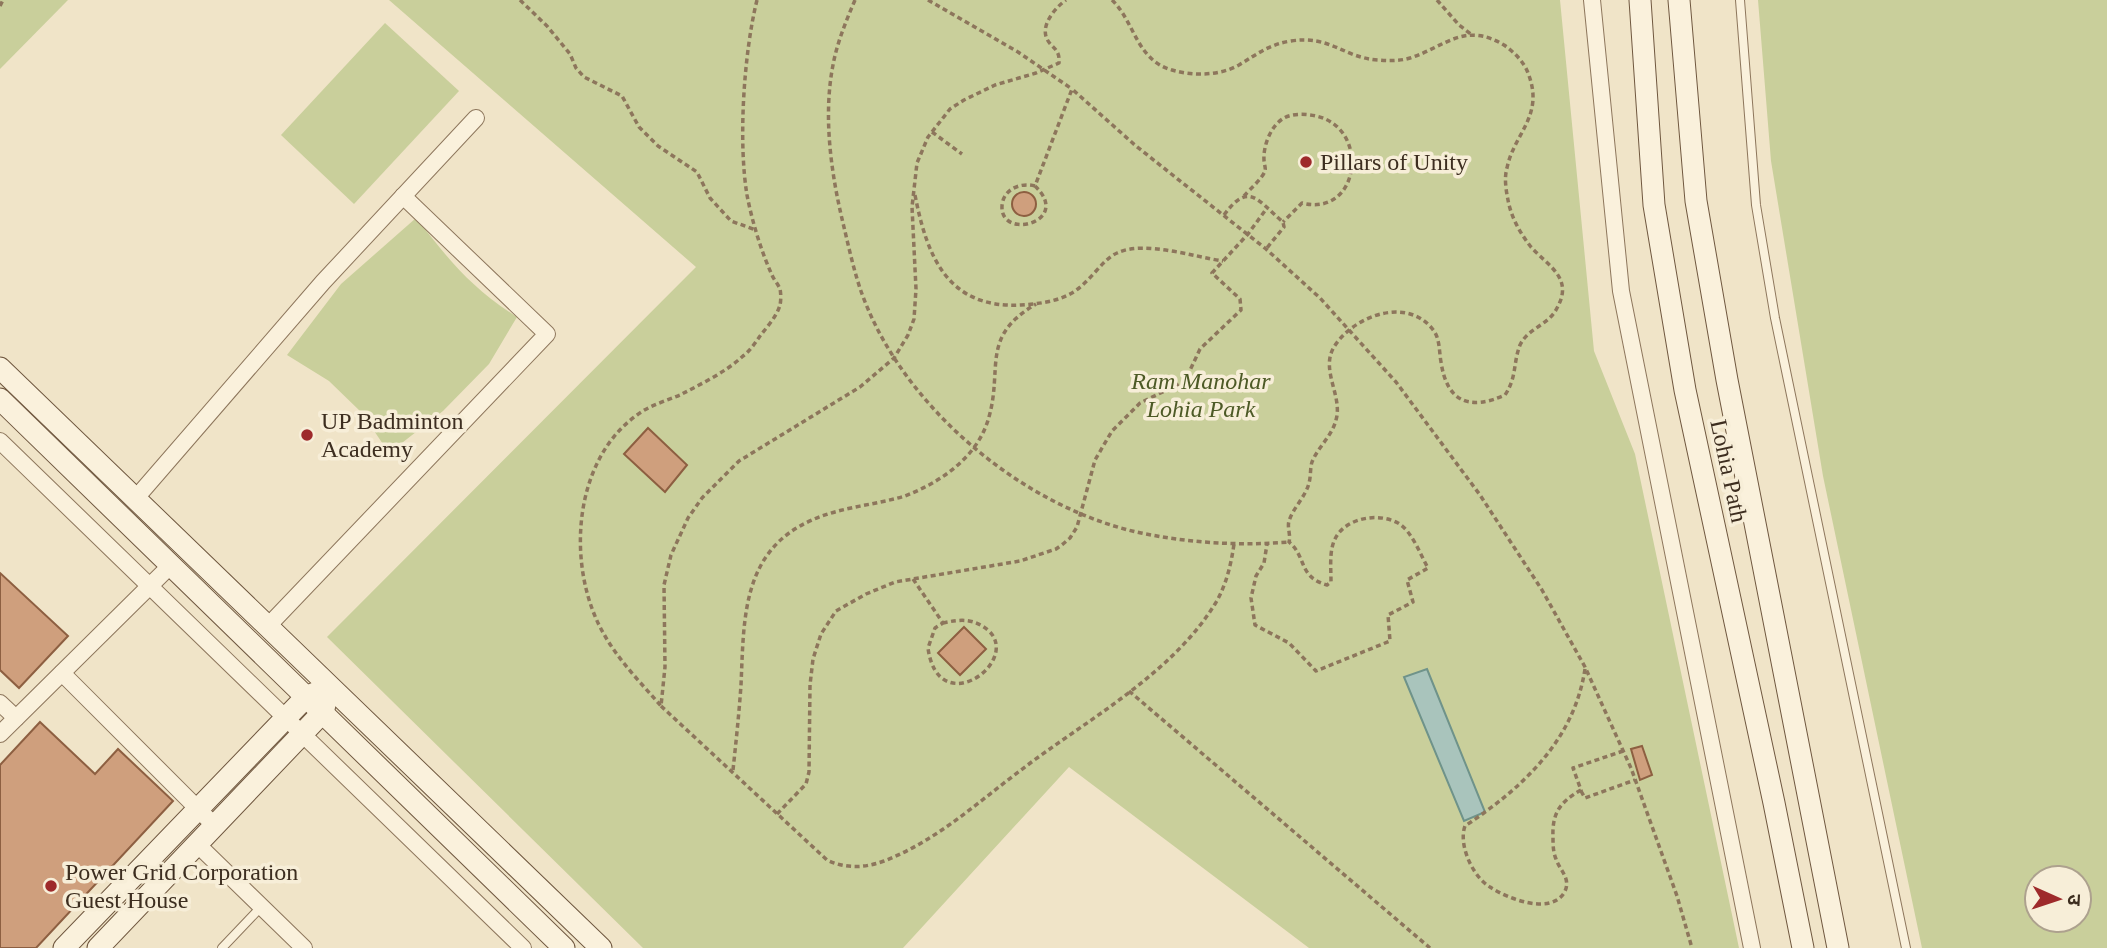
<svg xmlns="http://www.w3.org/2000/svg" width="2107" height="948" viewBox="0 0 2107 948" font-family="'Times New Roman','Noto Sans Devanagari',serif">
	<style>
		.green { fill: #c9cf9b; fill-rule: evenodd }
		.water { fill: #a9c4bc; stroke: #6f938a; stroke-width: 2 }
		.building { fill: #cf9f7d; stroke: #8d5f41; stroke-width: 2 }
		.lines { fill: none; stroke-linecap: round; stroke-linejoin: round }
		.lane-casing { stroke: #8d765c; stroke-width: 10 }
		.street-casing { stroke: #8d765c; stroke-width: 18 }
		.secondary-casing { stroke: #6f573f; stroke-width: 23 }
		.path { stroke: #8d765c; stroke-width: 3.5; stroke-dasharray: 5 3.5; stroke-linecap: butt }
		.lane { stroke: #faf1dc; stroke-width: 8 }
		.street { stroke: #faf1dc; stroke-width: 16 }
		.secondary { stroke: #faf1dc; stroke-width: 21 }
		.poi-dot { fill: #9e2a2b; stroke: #f7eed8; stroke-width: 2.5 }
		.labels { text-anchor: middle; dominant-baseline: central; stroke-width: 7; stroke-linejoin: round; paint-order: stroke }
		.poi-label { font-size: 24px; fill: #3d2e20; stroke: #f7eed8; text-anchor: start }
		.park-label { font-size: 24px; font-style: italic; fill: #4d5a26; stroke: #f7eed8 }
		.street-label { font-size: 24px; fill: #3d2e20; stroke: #f7eed8 }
	</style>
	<rect width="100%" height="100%" fill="#f0e4c8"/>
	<g class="green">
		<polygon points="0,0 68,0 0,69"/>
		<polygon points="389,0 1560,0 1594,351 1635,454 1739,948 1309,948 1069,767 903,948 643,948 327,637 696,267"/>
		<path d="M1758,0h349v948h-185l-99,-472 -52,-315zM2037,878h42v42h-42z"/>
		<polygon points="385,23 459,91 354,204 281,135"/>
		<path d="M416,218c34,43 54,69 101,99l-28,47 -46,47 -54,42 -27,-40 -33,-32 -42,-26 54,-71z"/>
	</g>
	<polygon class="water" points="1427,669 1485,812 1464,821 1404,677"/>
	<g class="building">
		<circle cx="1024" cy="204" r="12"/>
		<polygon points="648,428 687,465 665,492 624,454"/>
		<polygon points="0,573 68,636 19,688 0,670"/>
		<polygon points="964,627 986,649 960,675 938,653"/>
		<polygon points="40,722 95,774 118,749 173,801 36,948 0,948 0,765"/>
		<polygon points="1642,746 1652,775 1640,780 1631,749"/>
	</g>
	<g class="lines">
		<defs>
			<g id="lane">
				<polyline points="1740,0 1756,205 1775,318 1906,948"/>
				<polyline points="222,948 261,907"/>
			</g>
			<g id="street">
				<polyline points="1592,0 1621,291 1752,948"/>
				<polyline points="0,441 523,948"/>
				<polyline points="136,498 323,282 476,118"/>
				<polyline points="269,625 547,334 403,196"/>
				<polyline points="62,673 215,826"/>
				<polyline points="0,703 16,718"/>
				<polyline points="0,734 171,565"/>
				<polyline points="197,844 304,948"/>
			</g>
			<g id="secondary">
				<polyline points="1640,0 1654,205 1685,390 1774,803 1803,948"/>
				<polyline points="1679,0 1696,201 1727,380 1838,948"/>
				<polyline points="0,368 601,948"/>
				<polyline points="0,399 564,948"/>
				<polyline points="64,948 306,697 320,691"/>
				<polyline points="98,948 323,712 326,701"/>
			</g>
		</defs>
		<use href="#lane" class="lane-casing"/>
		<use href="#street" class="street-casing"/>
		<use href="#secondary" class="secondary-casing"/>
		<g class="path">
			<polyline points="520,0 547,26 570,54 576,68 584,77 622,96 639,127 658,146 697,172 710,198 731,221 756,230"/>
			<path d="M757,0c-13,52 -19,141 -10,195 5,26 14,56 25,80 2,5 6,9 8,14 1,4 1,12 0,16 -3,11 -13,22 -20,31 -5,7 -10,15 -17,20 -17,16 -42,28 -63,39 -14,6 -30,10 -43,20 -66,47 -71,156 -32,221 15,26 37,48 56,70l4,-39 -1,-82 7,-30 17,-37 14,-20 37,-37 121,-74 34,-29 14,-23 6,-16 2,-30 -4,-82 5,-44 11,-26 22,-28 14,-9 31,-15 41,-12 23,-10c1,-15 -7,-14 -12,-24 -7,-14 9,-32 19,-39"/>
			<path d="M855,0c-9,21 -18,43 -22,65 -10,51 -2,108 10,158 7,29 13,59 25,86 45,106 160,200 273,224 49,10 98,13 148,9"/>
			<polyline points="928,0 1018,52 1072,89"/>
			<path d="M1112,0c23,22 24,60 60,70 21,6 47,6 67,-5 18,-11 31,-21 52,-24 40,-6 53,17 87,19 11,1 22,1 32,-2 35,-11 54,-37 94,-13 10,7 20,17 24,28 17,43 -14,60 -21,95 -3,10 -1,22 1,32 3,17 12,33 23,47 17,19 43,31 26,61 -8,17 -29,20 -37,37 -7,18 -3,32 -15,50 -36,16 -58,7 -64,-33 -2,-11 -1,-22 -7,-31 -26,-36 -81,-15 -100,16 -14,23 9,49 2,73 -4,16 -18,27 -24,42 -2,6 -1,14 -3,21 -3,13 -16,25 -20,38 -2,7 2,14 0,21 18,15 9,35 38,43l4,-3c0,-14 -2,-31 4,-43 10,-21 43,-27 63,-16 14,8 22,31 30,45l-21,12 6,22 -25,13 2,26 -74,30 -27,-28 -34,-18 -4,-27 5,-22 8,-13 3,-19"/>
			<polyline points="1437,0 1459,25 1472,35"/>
			<polyline points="0,6 3,0"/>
			<polyline points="932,132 962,154"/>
			<path d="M1035,186c-14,-4 -32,3 -33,20 -2,35 71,16 33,-20l37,-97 64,57 130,103 54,49 76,84 84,113 62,95 43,77 46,101 46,128 15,52"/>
			<path d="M915,195c12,62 33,114 106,110 16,-1 33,-3 47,-10 20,-9 33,-35 49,-42 27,-13 78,4 106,8"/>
			<path d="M1244,196c6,-7 18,-17 21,-25 1,-4 -1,-6 -1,-11 -1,-14 7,-35 20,-42 9,-5 23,-4 32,-2 55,12 44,102 -14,87l-19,19"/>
			<path d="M1224,215c25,-34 33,-15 59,7l1,5 -18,22"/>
			<path d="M913,579l30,44 -8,5 -7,20c10,74 93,14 61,-17 -15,-13 -28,-12 -46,-8"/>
			<path d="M1585,669c-11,72 -63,119 -120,157 -7,19 8,51 25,61 18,12 60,28 74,6 8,-14 -4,-22 -8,-34 -3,-7 -3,-15 -3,-22 -1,-24 7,-35 28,-47l-8,-22 50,-17"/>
			<polyline points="1129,691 1430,948"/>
			<path d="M661,706l166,154c19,9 38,8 57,1 52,-20 93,-58 137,-91 64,-49 150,-95 194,-166 11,-18 16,-39 19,-60"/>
			<path d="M733,770c3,-28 6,-56 8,-85 3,-65 0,-134 71,-165 29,-13 63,-15 93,-24 36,-14 73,-39 84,-79 14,-50 -9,-80 47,-113"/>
			<polyline points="1581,791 1585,798 1635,780"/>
			<polyline points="777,814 806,784 809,772 810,685 813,659 821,634 836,611 866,594 895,582 1020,561 1056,549 1063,544 1070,538 1077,527 1095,460 1112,431 1140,403 1185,381 1200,349 1241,310 1240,299 1212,273 1248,234 1267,208"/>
		</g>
		<use href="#lane" class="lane"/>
		<use href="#street" class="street"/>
		<use href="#secondary" class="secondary"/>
	</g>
	<g class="poi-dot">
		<circle cx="1306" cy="162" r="7"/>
		<circle cx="307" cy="435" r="7"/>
		<circle cx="51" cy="886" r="7"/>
	</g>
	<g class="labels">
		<g class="poi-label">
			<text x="1320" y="162">Pillars of Unity</text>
			<text x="321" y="421">UP Badminton<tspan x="321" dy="28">Academy</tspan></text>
			<text x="65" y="872">Power Grid Corporation<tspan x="65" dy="28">Guest House</tspan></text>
		</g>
		<g class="park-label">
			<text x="1201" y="381">Ram Manohar<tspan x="1201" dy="28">Lohia Park</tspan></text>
		</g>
		<g class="street-label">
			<text transform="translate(1729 471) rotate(78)">Lohia Path</text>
		</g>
	</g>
	<g transform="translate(2058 899) rotate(93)"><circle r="33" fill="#f7eed8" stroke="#ada18e" stroke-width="2"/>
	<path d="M0-5L12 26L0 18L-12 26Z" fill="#9e2a2b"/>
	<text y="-10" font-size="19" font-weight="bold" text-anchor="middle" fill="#3d2e20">उ</text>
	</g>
</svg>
